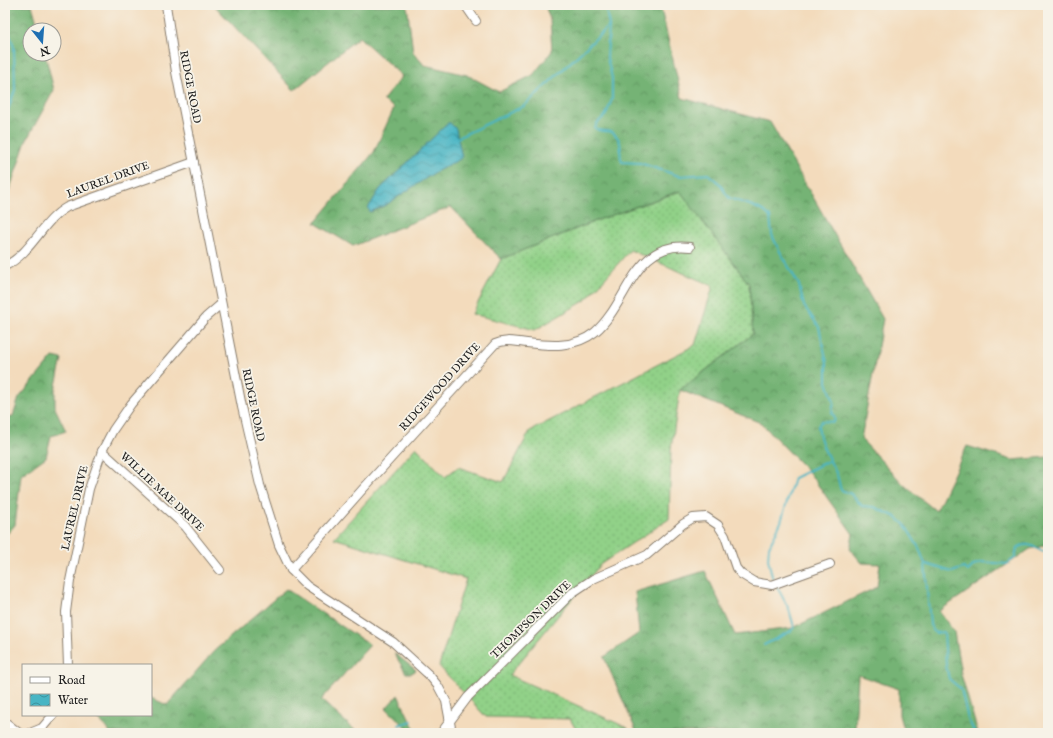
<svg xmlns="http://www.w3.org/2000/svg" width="1053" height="738" viewBox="0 0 1053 738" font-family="'IM FELL English',serif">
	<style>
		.grass { fill: url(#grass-dots); stroke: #567652 }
		.forest { fill: url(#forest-crowns); stroke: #486848 }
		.water { fill: url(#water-waves); stroke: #326870 }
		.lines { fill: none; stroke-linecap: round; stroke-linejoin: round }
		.stream { stroke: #48b5c4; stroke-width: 2 }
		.minor-casing { stroke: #887c6c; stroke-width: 10 }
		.minor { stroke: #fff; stroke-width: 8 }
		.labels { text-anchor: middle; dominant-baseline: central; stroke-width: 3.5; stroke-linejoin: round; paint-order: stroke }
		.street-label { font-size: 11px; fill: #1c1c1c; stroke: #f7f3e8 }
	</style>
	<defs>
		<pattern id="grass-dots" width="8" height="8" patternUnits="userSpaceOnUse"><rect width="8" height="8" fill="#91d188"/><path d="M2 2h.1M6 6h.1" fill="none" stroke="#7cb375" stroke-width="1.8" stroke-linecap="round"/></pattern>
		<pattern id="forest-crowns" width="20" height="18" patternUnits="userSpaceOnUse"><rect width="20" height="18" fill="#74b374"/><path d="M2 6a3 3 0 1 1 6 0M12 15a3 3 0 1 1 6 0" fill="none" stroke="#5e915e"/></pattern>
		<pattern id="water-waves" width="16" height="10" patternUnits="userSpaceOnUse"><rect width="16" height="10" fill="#48b5c4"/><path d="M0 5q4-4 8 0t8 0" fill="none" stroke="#3b929e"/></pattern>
	</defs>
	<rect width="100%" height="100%" fill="#f7f3e8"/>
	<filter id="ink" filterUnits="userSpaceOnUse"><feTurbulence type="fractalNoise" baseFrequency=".025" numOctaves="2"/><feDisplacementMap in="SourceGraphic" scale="8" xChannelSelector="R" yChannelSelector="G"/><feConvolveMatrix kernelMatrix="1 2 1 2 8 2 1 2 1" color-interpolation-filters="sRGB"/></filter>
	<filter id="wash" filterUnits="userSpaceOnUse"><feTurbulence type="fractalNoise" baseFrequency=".012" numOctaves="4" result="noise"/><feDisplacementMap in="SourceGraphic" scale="16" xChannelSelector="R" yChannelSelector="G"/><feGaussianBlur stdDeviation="0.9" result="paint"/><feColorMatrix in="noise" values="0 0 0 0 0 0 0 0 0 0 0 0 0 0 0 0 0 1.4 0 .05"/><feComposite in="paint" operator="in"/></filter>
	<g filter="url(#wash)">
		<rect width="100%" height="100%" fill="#f3dbbc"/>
		<polygon class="grass" points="681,191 749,284 753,334 680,390 671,449 669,519 601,564 509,675 628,728 626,733 578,733 570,719 486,717 439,666 466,579 334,538 416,447 445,477 458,467 503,482 530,431 695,345 713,286 630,250 586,300 535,330 472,314 501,259 601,219"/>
		<g class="forest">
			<polygon points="5,5 32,5 39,30 30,30 30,54 45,54 54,90 26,141 5,203"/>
			<polygon points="214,5 407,5 413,52 424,65 467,75 499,92 533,75 552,51 550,20 545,5 660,5 682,98 770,122 883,319 861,439 904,485 936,511 967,446 1012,460 1048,457 1048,545 1030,549 939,611 954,632 961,674 978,733 904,733 899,715 899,689 858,675 855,728 844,733 637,733 604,657 639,633 635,592 705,571 735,635 793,628 877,587 880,564 862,563 850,549 853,534 808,471 761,423 680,390 753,334 749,284 680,191 601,219 501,259 451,207 353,246 315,223 374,152 394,108 383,100 402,76 359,37 294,90"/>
			<polygon points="53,357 62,359 55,390 55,408 66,431 51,436 46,457 21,475 15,525 5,536 5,417 13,416 19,398"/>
			<polygon points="286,589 370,645 321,700 358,733 110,733 107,728 94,715 151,715 151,698 167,705 214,651"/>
			<polygon points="394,653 416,670 412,673 406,673"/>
			<polygon points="398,695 415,730 416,733 412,733 386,708"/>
		</g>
		<polygon class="water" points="449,122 456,129 462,158 434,173 386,205 370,212 368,208 380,189"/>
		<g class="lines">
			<g class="stream">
				<path d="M605,5l4,20 -2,33 5,20v21l-6,16 -9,8 -2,5c5,5 13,1 18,5 13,10 4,19 9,29l18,1 39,13 29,-2 11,9 10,15 24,8 12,6 5,5 2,18 6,13 21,37 5,21 15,21 8,36v19l7,20 -2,10 3,6 -1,4 -12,-1 -4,5c2,20 11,32 19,49 2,5 2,11 4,15l10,4 11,12 12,1 22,10 9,8 14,23 6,16 5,61 5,8 9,-1 2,33 3,14 12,10 7,30 7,14"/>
				<polyline points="5,22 14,47 15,90 5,118"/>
				<polyline points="457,138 524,106 609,26"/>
				<path d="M926,564l26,8 12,-4 4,3 6,-6 8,-3 25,2 8,-6 2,-10c14,-9 20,4 31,4"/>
				<polyline points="773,580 768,559 769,547 781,522 794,478 828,461"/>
				<polyline points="764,645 791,631 794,627 789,609 777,587"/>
				<polyline points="399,725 412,721"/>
				<polyline points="391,733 393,732"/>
			</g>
		</g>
	</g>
	<g filter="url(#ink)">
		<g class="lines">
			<defs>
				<g id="minor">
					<polyline points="166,5 176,72 242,407 260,485 279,545 291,570 307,586 393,642 429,675 438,686 446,701 452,733"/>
					<polyline points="465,5 476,21"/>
					<path d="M5,266c27,-13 37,-45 62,-59l127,-45"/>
					<polyline points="102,451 185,526 220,570"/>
					<path d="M291,570l71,-80 133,-146c8,-4 16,-3 24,-2 26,3 54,8 76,-10 34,-29 38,-92 95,-85"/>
					<polyline points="68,665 66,612 70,581 89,489 102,451 113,430 131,404 206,317 221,304"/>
					<polyline points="5,722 19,733"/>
					<polyline points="30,733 42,728 53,715"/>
					<polyline points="441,733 468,697 572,593 593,579 647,555 683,524 693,518 706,517 718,525 725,536 736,568 741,574 754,582 772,585 830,564"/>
				</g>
			</defs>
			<use href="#minor" class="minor-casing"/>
			<use href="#minor" class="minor"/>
		</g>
	</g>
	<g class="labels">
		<g class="street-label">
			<text transform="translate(190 87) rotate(79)">RIDGE ROAD</text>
			<text transform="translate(108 180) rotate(-20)">LAUREL DRIVE</text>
			<text transform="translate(440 387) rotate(-48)">RIDGEWOOD DRIVE</text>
			<text transform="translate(253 405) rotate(78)">RIDGE ROAD</text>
			<text transform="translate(162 492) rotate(43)">WILLIE MAE DRIVE</text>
			<text transform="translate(75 508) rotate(-77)">LAUREL DRIVE</text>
			<text transform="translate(531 620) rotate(-44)">THOMPSON DRIVE</text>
		</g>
	</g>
	<rect width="1053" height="738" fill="none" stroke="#f7f3e8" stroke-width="20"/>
	<rect x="22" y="664" width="130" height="52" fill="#f7f3e8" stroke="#9f9d96"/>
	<rect x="30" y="677" width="20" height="6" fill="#ffffff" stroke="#9f9d96"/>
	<text x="58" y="684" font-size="12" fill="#1c1c1c">Road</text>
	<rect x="30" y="694" width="20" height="12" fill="url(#water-waves)" stroke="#9f9d96"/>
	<text x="58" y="704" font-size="12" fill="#1c1c1c">Water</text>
	<g transform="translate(42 42) rotate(163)"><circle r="19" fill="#f7f3e8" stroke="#9f9d96"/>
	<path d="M0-3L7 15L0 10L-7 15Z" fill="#1f6fb2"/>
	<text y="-6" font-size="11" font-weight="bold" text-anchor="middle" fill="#1c1c1c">N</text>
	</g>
</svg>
